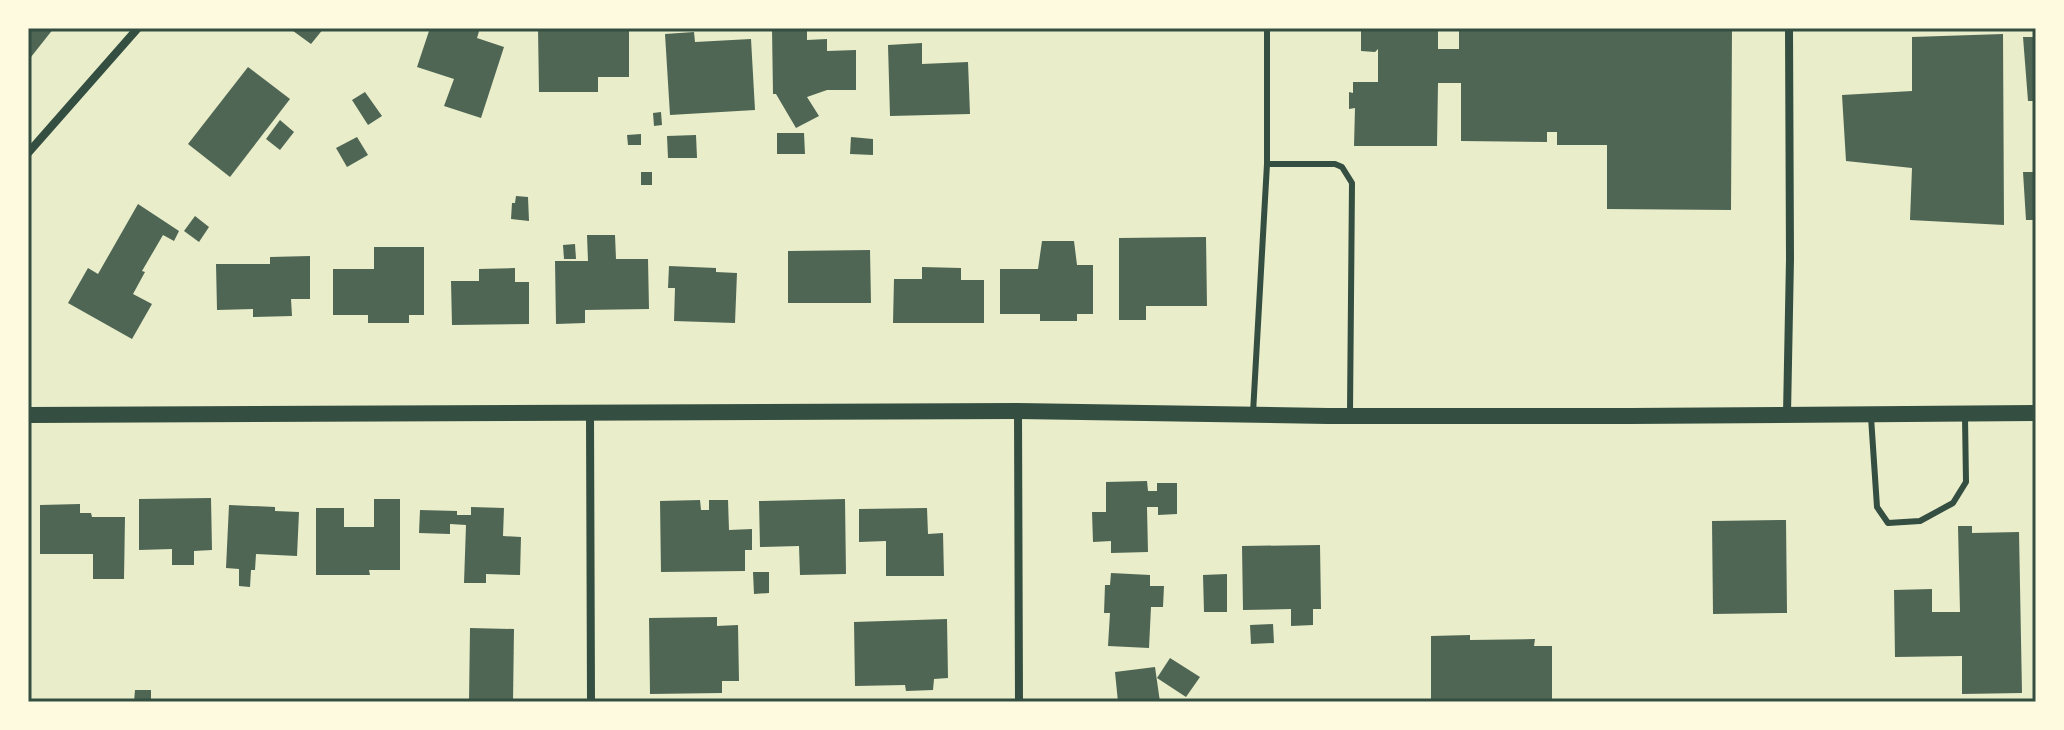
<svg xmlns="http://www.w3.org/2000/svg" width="2064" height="730" viewBox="0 0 2064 730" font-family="'Noto Sans',sans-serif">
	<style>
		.building { fill: #4f6655 }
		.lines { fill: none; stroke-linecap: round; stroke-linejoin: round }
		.service { stroke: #344e41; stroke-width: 6 }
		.minor { stroke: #344e41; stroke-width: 8 }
		.secondary { stroke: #344e41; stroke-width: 16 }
		.neatline { fill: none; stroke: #344e41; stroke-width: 3 }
	</style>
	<rect width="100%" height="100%" fill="#e9edc9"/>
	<g class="building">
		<polygon points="28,28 54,28 31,57 28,55"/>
		<polygon points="289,28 324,28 311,44"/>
		<polygon points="430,28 480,28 477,38 504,47 481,118 444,106 454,79 417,67"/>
		<polygon points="538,28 629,30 629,77 598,77 598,92 539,92"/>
		<polygon points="772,28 807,28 807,40 827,39 827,51 856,50 856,90 827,90 807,97 819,116 796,128 776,94 773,94"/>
		<polygon points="1361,28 1438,28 1438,49 1459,49 1459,28 1732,28 1731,210 1607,209 1607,145 1557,145 1557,132 1547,132 1547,142 1461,141 1461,83 1438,83 1437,146 1354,146 1355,108 1349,109 1349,92 1353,93 1353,82 1378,82 1378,49 1375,52 1361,51"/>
		<polygon points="694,32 695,42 751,39 755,110 670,115 665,34"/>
		<polygon points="2003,34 2004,225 1910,220 1912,168 1846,161 1842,95 1912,91 1912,37"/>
		<polygon points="2023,37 2036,37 2036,101 2028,101"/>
		<polygon points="922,43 922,64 968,62 970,114 890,116 888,45"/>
		<polygon points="248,67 290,99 230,177 188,144"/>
		<polygon points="365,92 382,116 368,125 352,100"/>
		<polygon points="661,112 662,125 654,126 653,113"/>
		<polygon points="280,120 294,132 280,150 266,139"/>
		<polygon points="777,133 804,133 805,154 777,154"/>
		<polygon points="641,134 641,145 628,145 627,135"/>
		<polygon points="696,135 697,158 668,158 667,136"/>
		<polygon points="357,137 368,155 347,167 336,148"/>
		<polygon points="851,137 873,139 873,155 850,154"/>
		<rect x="641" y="172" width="11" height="13"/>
		<polygon points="2023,172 2036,172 2036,220 2026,220"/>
		<polygon points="516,196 528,197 529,221 511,219 512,203 515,203"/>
		<polygon points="138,204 179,231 174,241 163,235 142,271 145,272 133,294 152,304 132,339 68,303 88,268 98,274"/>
		<polygon points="195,216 209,227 199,242 184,231"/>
		<polygon points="587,235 615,235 616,259 648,259 649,309 585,310 585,323 556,324 555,261 588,261"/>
		<polygon points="1206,237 1207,306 1146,306 1146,320 1119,320 1119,238"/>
		<polygon points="1042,241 1074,241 1077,265 1093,265 1093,314 1077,314 1077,321 1040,321 1040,314 1000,314 1000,269 1038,269"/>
		<polygon points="575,244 576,259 564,259 563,245"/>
		<polygon points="374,247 424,247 424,315 409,315 409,323 368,323 368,315 333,315 333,269 374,269"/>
		<polygon points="870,250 871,303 788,303 788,251"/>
		<polygon points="310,256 310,299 291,299 292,316 253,317 253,309 217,310 216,264 270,264 270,257"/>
		<polygon points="669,266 716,268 716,272 737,273 735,323 674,321 675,288 668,288"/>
		<polygon points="922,267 961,268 961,280 984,280 984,323 893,323 894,279 922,279"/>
		<polygon points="515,268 515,282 529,282 529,324 452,325 451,281 479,281 479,269"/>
		<polygon points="1147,481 1148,491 1157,491 1157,483 1177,483 1177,514 1158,515 1158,507 1147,507 1148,552 1111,553 1111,541 1093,542 1092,512 1106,512 1106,482"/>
		<polygon points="211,498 212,550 194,551 194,565 172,565 172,549 139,550 139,499"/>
		<polygon points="374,499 400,499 400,570 369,570 370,575 316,575 316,508 344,508 344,527 374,527"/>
		<polygon points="845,499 846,574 800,575 799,546 760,547 759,501"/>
		<polygon points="700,500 701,510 709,510 709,500 728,500 729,530 752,529 752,550 745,550 745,571 661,572 660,501"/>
		<polygon points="80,504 80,513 91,513 92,517 125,517 124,579 93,579 93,554 40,554 40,505"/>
		<polygon points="229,505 275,507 275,511 299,512 297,556 256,554 255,570 251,570 250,587 239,586 239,569 226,568"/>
		<polygon points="471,507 504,508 503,536 521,537 520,575 486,574 486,583 464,583 466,525 450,524 450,534 419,533 420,510 457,511 457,515 471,515"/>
		<polygon points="927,508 928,534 943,533 944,576 886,576 886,541 859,542 859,509"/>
		<polygon points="1786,520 1787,613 1713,614 1712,521"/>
		<polygon points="1958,526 1972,526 1972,533 2019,532 2022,693 1962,694 1962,656 1895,657 1894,590 1932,589 1932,612 1960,612"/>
		<polygon points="1320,545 1321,609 1313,609 1313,625 1291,626 1291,609 1243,610 1242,546"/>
		<polygon points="753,572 769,572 769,593 754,594"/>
		<polygon points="1111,573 1150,575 1150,586 1164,586 1163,607 1151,607 1149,648 1108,646 1110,613 1104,613 1105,585 1110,585"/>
		<polygon points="1227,574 1227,612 1204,612 1203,575"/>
		<polygon points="717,617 717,626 738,625 739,681 722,681 722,693 650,694 649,618"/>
		<polygon points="947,619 948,678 934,679 933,690 906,691 905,685 855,686 854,622"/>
		<polygon points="1273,624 1274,643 1251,644 1250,625"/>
		<polygon points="470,628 514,629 513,702 469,702"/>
		<polygon points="1470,635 1470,640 1535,639 1534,646 1552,646 1552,699 1431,702 1431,636"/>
		<polygon points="1170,658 1200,677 1186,697 1157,678"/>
		<polygon points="1155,667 1160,702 1118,702 1115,672"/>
		<polygon points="135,690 151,690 151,699 202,699 202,702 134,702"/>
	</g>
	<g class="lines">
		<g class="service">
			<polyline points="1267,164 1335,164 1342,167 1352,183 1350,413"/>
			<polyline points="1253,413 1267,164 1267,28"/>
			<polyline points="1871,417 1877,507 1888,523 1920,521 1953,503 1966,482 1965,417"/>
		</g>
		<g class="minor">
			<polyline points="28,153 138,28"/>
			<polyline points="1018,411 1019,702"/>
			<polyline points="590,414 591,702"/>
			<polyline points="1787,414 1790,259 1789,28"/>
		</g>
		<polyline class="secondary" points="28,415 1018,411 1328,416 1629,416 2036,413"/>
	</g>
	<rect width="2064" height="730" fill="none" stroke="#fefae0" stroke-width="60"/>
	<rect x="30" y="30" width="2004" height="670" class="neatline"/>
</svg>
